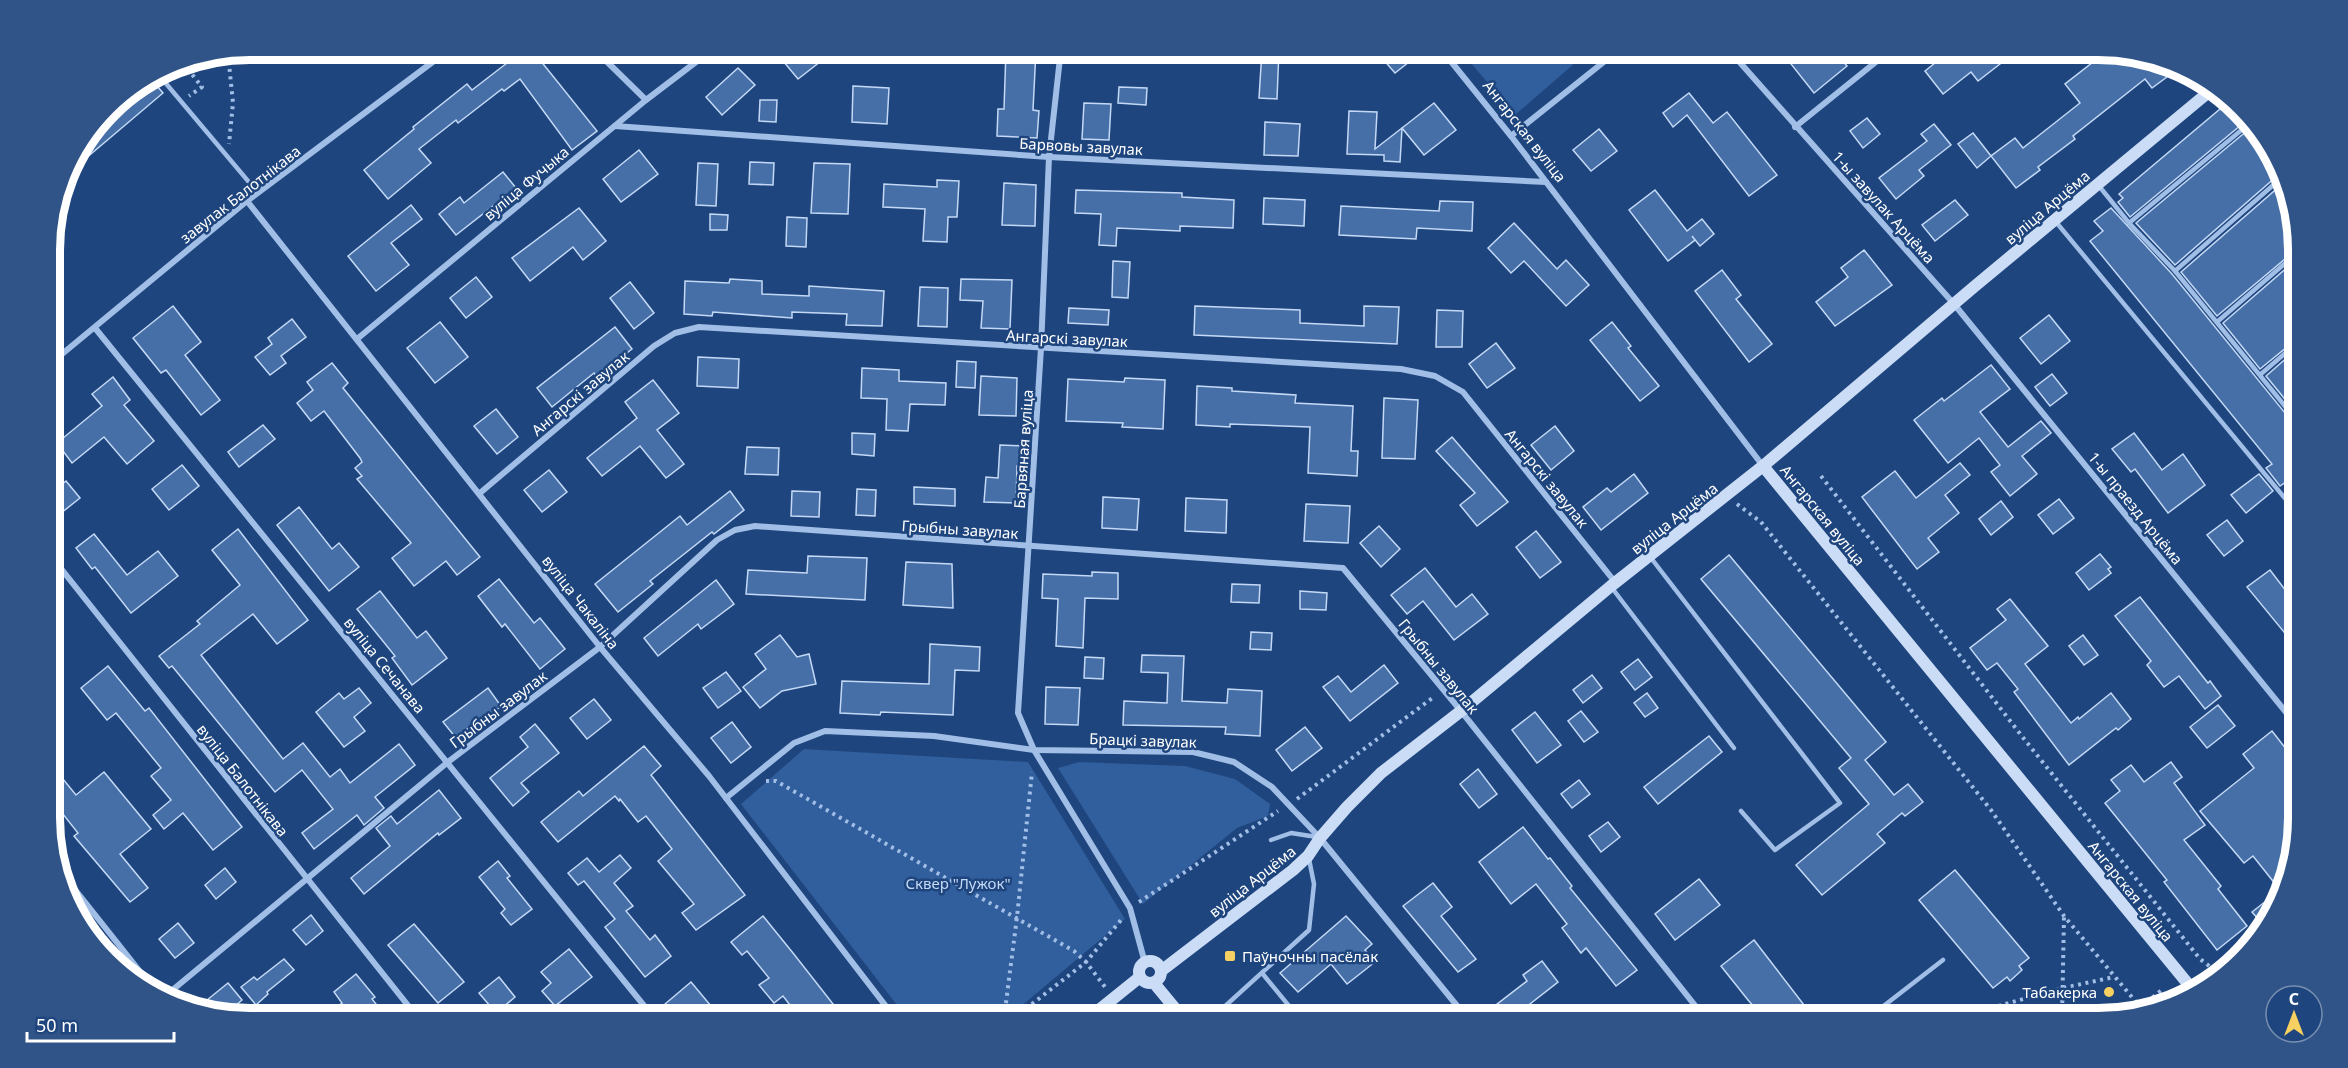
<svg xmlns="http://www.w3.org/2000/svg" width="2348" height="1068" viewBox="0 0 2348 1068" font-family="'Noto Sans',sans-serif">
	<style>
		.green { fill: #315e9c }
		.building { fill: #466fa7; stroke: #c4d9f6; stroke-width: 1.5 }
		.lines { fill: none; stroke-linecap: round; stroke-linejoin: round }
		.path { stroke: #a1bee7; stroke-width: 4; stroke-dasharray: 3 4.5; stroke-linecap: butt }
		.lane { stroke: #a1bee7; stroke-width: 4.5 }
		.street { stroke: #a1bee7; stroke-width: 6 }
		.secondary { stroke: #cbdcf6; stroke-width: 12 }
		.poi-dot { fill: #f6d060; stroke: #1e457d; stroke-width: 2 }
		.labels { text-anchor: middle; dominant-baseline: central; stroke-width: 5; stroke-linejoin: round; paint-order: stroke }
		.street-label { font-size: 15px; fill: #fff; stroke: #1e457d }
		.park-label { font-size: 15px; fill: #c4d9f6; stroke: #1e457d }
		.poi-label { font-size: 15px; fill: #fff; stroke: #1e457d; text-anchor: start }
		.rim { fill: none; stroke: #fff; stroke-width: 8 }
	</style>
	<rect width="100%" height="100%" fill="#1e457d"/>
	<g class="green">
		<polygon points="1460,50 1590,50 1515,115"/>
		<polygon points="804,749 1028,762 1125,919 1007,1018 907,1018 741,804"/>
		<polygon points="1079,762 1185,766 1235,779 1270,804 1268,816 1237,828 1143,904 1058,768"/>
	</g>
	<g class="building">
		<polygon points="509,50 532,50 597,131 572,150 520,79 504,91 502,89 458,123 456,120 419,149 431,163 388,199 364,170 414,129 413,127 467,84 472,90 507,63 501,56"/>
		<polygon points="774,50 818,50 825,58 798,79"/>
		<polygon points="1006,50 1036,50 1033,110 1039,111 1037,138 997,136 998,109 1004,109"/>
		<polygon points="1262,50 1279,50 1277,99 1259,98"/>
		<polygon points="1375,50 1398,50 1409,62 1395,73"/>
		<polygon points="1809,50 1834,50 1847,66 1814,93 1791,64"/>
		<polygon points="1951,50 2018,50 1978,81 1971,72 1943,94 1925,71"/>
		<polygon points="2106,52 2175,65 2179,68 2152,88 2145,79 2073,136 2075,139 2038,167 2040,170 2016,188 1991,156 2015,138 2023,148 2080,103 2065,84"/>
		<polygon points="738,68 755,85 722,115 706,97"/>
		<polygon points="151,79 163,93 72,170 69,167 70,161 101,121"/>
		<polygon points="853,86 889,88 887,124 852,122"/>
		<polygon points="1119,87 1147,88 1146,105 1118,103"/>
		<polygon points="1689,93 1713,123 1727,112 1777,175 1749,196 1687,115 1673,127 1663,113"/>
		<polygon points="760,100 777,100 776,122 759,121"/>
		<polygon points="1084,103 1111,104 1109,140 1082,139"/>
		<polygon points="1434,103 1456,130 1424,155 1402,128"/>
		<polygon points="2226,104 2247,120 2130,217 2118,202 2123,198 2119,194"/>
		<polygon points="1349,111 1377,112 1375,149 1402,128 1400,162 1384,161 1384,155 1347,154"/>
		<polygon points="1867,118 1880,134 1863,148 1850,131"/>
		<polygon points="1265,122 1300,124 1298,156 1264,155"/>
		<polygon points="1934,124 1951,145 1919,170 1924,176 1896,199 1879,178 1927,141 1921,134"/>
		<polygon points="2254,125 2257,128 2277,176 2175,265 2136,223"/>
		<polygon points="1599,129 1617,151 1591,171 1573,150"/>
		<polygon points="1973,133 1991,156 1977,168 1958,144"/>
		<polygon points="639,150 658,174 621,202 603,179"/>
		<polygon points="750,162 774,163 773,185 749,184"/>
		<polygon points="698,163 718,164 716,206 696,205"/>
		<polygon points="814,163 850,164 848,214 811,213"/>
		<polygon points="503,172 516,188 456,235 439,214 460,197 464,203"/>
		<polygon points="937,180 959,181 957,217 948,217 947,242 923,241 925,209 883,207 884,184 937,187"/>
		<polygon points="1004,183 1036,185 1035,226 1002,225"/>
		<polygon points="2281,185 2297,224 2297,249 2217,316 2181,272"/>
		<polygon points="1076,190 1182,193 1182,197 1234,200 1233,228 1180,226 1180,231 1117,228 1116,246 1099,245 1101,214 1075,213"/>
		<polygon points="1655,190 1687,231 1702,219 1714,234 1700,246 1692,236 1695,240 1668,261 1629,210"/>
		<polygon points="1264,198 1305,200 1304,226 1263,224"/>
		<polygon points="1955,200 1968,215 1935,241 1922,225"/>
		<polygon points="1440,201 1473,202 1472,231 1417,228 1416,239 1339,235 1341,206 1439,211"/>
		<polygon points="411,205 422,219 391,243 409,265 376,291 348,256"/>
		<polygon points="579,208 606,241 583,260 573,247 530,281 512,258"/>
		<polygon points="2111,208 2172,274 2294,424 2297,425 2298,496 2286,482 2280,486 2266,468 2272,464 2090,241 2103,231 2094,221"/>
		<polygon points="710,214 728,215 727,230 710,230"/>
		<polygon points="787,217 807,218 806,247 786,246"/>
		<polygon points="1514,223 1557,269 1566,260 1589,285 1566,306 1524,261 1511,273 1488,248"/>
		<polygon points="1864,250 1892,285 1835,326 1816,302 1848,277 1841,268"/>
		<polygon points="2297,259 2297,339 2260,369 2223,323"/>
		<polygon points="1113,261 1130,262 1128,298 1112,297"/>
		<polygon points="1722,270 1741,295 1736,299 1772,344 1749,362 1695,291"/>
		<polygon points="476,277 492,297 466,318 450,298"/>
		<polygon points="730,279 762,281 762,294 809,296 809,286 884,291 882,326 846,325 847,314 792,312 792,318 713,312 712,316 684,314 685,281 729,283"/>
		<polygon points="961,279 1012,280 1010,329 981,328 983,301 960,300"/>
		<polygon points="630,282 654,313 634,329 610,298"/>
		<polygon points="920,287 948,288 947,327 918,326"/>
		<polygon points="173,306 201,342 185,355 220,400 201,415 166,370 161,373 133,338"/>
		<polygon points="1195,306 1300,310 1300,323 1364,326 1364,306 1399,307 1397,344 1194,335"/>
		<polygon points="1069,308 1109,310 1108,325 1068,323"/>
		<polygon points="1437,310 1463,311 1462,347 1436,347"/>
		<polygon points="2049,315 2070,341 2041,364 2020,338"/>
		<polygon points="292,319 306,337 281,356 286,363 270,375 255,357 272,344 268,338"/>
		<polygon points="440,322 468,357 435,383 407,348"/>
		<polygon points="1612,322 1631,346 1628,348 1659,386 1640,401 1590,340"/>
		<polygon points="615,327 632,349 597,377 594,373 552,407 537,388"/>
		<polygon points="1496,343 1515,368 1487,388 1469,364"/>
		<polygon points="2297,349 2297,414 2266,376"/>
		<polygon points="698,357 739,359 738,388 697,386"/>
		<polygon points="957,361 976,362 975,388 956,387"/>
		<polygon points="332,363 348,383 343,388 480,557 457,575 446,561 414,586 392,558 411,543 357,479 362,476 355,468 362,462 360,458 324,411 311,421 297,403 313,390 307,382"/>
		<polygon points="1991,365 2010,389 1980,412 2008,447 2041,421 2051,433 2022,456 2037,474 2010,496 1991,472 2000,465 1979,438 1948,463 1914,420 1942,398 1944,401"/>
		<polygon points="862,368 899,370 899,381 946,383 945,405 910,404 908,431 886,430 887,399 861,398"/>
		<polygon points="2052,374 2067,393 2050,406 2035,387"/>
		<polygon points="981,376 1017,378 1016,416 979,415"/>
		<polygon points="113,377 130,400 124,405 154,441 127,464 104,437 72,463 57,443 102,406 92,394"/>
		<polygon points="1125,378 1165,380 1163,429 1122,427 1123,423 1066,421 1068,379 1124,382"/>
		<polygon points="653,380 679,413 657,430 684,464 666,478 640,446 602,476 587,458 637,418 625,402"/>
		<polygon points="1197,386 1232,388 1232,391 1296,395 1295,403 1353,406 1351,451 1358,451 1357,476 1308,473 1310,427 1230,424 1230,427 1196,425"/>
		<polygon points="1384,398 1418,400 1415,459 1382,458"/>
		<polygon points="496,409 518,437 497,454 474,426"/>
		<polygon points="263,425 275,439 239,467 228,452"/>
		<polygon points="1555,426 1574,451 1551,470 1531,445"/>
		<polygon points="852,433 875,434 874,456 852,454"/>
		<polygon points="2134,433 2162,470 2183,454 2205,485 2168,513 2135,469 2131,472 2112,449"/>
		<polygon points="1452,437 1508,502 1477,526 1460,505 1475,493 1436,451"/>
		<polygon points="1000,445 1026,446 1025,467 1017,466 1016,503 984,502 986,477 998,478"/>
		<polygon points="747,447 779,448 778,475 745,474"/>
		<polygon points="1960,463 1970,475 1945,495 1959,513 1928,538 1939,552 1917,569 1862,497 1895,471 1916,498"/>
		<polygon points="182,465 199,486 169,510 152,489"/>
		<polygon points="549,470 567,492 542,512 524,490"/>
		<polygon points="1634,474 1648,493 1601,530 1583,507 1607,488 1611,492"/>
		<polygon points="2259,474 2273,491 2246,513 2231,495"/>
		<polygon points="66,481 80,498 51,521 51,493"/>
		<polygon points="914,487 955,489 955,506 914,504"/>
		<polygon points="857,489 876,490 875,516 856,515"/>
		<polygon points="730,491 744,510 714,534 712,532 650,581 653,584 618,612 595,584 680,516 687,525"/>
		<polygon points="792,491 820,492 819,517 791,516"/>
		<polygon points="1103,497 1139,499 1137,530 1102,528"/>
		<polygon points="1186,498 1227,500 1226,533 1185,531"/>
		<polygon points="2059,499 2074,518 2053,534 2038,515"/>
		<polygon points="2001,501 2013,517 1991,535 1979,519"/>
		<polygon points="1306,504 1350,506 1348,543 1304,541"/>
		<polygon points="299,507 332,549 339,543 359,567 329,591 277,525"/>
		<polygon points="2227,520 2243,541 2224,556 2207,535"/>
		<polygon points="1379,526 1400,549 1381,567 1360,543"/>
		<polygon points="238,529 308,620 277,644 253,614 201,655 283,759 303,743 330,777 340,769 350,783 399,744 415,765 375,797 384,808 364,825 357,815 314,849 302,833 333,809 302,770 275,792 172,666 169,668 159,656 200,624 197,621 240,585 212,550"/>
		<polygon points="1536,531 1561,562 1540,578 1516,547"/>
		<polygon points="94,534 127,575 158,551 178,576 131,613 95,567 92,569 76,548"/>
		<polygon points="2100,554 2111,567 2108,569 2111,573 2089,590 2076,573"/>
		<polygon points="1729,555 1886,742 1865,760 1894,795 1908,784 1923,802 1905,816 1902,813 1877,834 1885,843 1822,895 1796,865 1869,804 1839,768 1851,758 1701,579"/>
		<polygon points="808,556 867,558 865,600 746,594 748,570 807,573"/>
		<polygon points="906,562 952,564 953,608 903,605"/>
		<polygon points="1425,568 1456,607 1472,594 1488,614 1454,640 1423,601 1407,614 1391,595"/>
		<polygon points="2270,570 2286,591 2298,581 2298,649 2247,587"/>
		<polygon points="1092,572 1118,573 1118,599 1085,598 1083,648 1056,646 1058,599 1042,598 1043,574 1092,576"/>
		<polygon points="499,579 534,623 540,618 565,649 540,669 505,624 502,627 478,596"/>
		<polygon points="716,580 734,604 701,629 698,624 658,656 644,638"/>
		<polygon points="1232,584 1260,585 1259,603 1231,602"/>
		<polygon points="380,591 417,638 426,631 447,658 412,685 392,658 395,656 357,609"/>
		<polygon points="1300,591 1327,593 1326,610 1300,609"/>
		<polygon points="2140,597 2208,683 2210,681 2221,696 2205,709 2179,676 2164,687 2147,665 2151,661 2115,616"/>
		<polygon points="2010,599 2048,646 2025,664 2071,723 2078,717 2079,719 2111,693 2131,719 2118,730 2116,728 2069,765 2014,692 2018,689 1997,663 1987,670 1970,648 2006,620 1997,609"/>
		<polygon points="1251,632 1272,633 1271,650 1250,649"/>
		<polygon points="780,635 797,657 809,654 816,684 782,691 760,708 743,687 766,669 755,654"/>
		<polygon points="2083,635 2098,655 2084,665 2069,646"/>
		<polygon points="930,644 980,647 979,671 955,670 953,715 881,712 880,715 840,713 842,681 929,684"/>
		<polygon points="1142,655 1184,656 1182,701 1227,703 1228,689 1262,691 1260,736 1225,734 1226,727 1123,725 1124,701 1167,703 1168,673 1141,672"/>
		<polygon points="1085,657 1104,658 1103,679 1084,678"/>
		<polygon points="1638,659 1652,677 1635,690 1621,672"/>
		<polygon points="1384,665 1398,683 1350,721 1323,687 1338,676 1351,692"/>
		<polygon points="108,666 145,711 149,708 242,827 213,850 183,813 164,829 153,815 171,800 151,776 161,768 116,713 107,720 81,688"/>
		<polygon points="726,672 741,691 718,708 703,688"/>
		<polygon points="1592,675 1602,688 1583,703 1573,690"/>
		<polygon points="1046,687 1080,688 1078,725 1045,724"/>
		<polygon points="359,688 371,703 354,717 365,731 344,747 316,712 339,693 344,699"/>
		<polygon points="488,688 501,706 489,716 487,713 456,738 443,722"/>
		<polygon points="1647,693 1658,708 1645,717 1634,703"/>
		<polygon points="594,699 611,720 587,739 570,718"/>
		<polygon points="2218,705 2235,726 2207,748 2190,727"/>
		<polygon points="1581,711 1598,732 1584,742 1568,721"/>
		<polygon points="1535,712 1561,745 1537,763 1512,730"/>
		<polygon points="732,722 751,747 731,763 711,738"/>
		<polygon points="535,724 559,753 521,783 529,792 513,806 490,778 528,747 520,737"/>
		<polygon points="1305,727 1322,748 1292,771 1276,750"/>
		<polygon points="2272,731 2290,754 2298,748 2298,819 2283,895 2265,927 2252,912 2280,890 2253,856 2244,863 2200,811 2254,768 2243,754"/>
		<polygon points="1709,736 1722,752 1658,804 1644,787"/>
		<polygon points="644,746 661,766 651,775 745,895 696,930 682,913 694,904 658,861 672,849 646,816 638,822 620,799 619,801 615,796 558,842 541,822 579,791 583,796"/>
		<polygon points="2171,762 2182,777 2174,783 2205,825 2184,840 2221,886 2218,889 2247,926 2217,950 2164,882 2167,880 2105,803 2120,791 2111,780 2131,765 2144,782"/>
		<polygon points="1478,769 1497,794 1479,808 1460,784"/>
		<polygon points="104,772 151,829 120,854 148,888 130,902 74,836 78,833 51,799 51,789 63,779 76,795"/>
		<polygon points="1579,780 1590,794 1572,808 1561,794"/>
		<polygon points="439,790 461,818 439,835 438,833 364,894 351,878 390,846 376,828 391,816 397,824"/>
		<polygon points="1608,822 1620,837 1601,852 1589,836"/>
		<polygon points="1523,827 1548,859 1550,858 1572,886 1570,888 1637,970 1616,986 1586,948 1581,953 1562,928 1567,924 1536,884 1511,904 1479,862"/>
		<polygon points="620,855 631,868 614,883 633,906 626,911 650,940 655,935 671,956 645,977 605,927 615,919 584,881 578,885 568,873 587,858 599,872"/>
		<polygon points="498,861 510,876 507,878 532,909 511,925 501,913 505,909 479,877"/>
		<polygon points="225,868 236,882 216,899 205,885"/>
		<polygon points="1955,870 2029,958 2019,966 2022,970 2010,981 2007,977 1993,988 1919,900"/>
		<polygon points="1699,879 1720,905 1675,940 1655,914"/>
		<polygon points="1433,883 1452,907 1441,916 1476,959 1458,972 1403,906"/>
		<polygon points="311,915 323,931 306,945 293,930"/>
		<polygon points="763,916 793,953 844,1018 800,1018 783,996 774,1003 759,985 769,978 747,951 742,955 731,942"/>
		<polygon points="1346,916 1372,944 1365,950 1375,962 1347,984 1331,964 1298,992 1280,973"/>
		<polygon points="178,923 194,943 175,958 159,939"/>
		<polygon points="414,924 464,982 438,1003 388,945"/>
		<polygon points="1754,940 1814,1018 1764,1018 1748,1000 1721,966"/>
		<polygon points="569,949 592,977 555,1006 542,991 551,983 541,972"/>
		<polygon points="284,959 294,970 267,992 268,994 256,1005 241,987 254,977 257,980"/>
		<polygon points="1542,961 1558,982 1521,1011 1527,1018 1479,1018 1527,981 1523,975"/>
		<polygon points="356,974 375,997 372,999 387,1018 323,1018 342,1003 334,992"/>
		<polygon points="499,977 515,997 496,1013 479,993"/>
		<polygon points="691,982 721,1018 677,1018 665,1004"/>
		<polygon points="228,983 242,1000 226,1014 217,1012 207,1000"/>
	</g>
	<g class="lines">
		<g class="path">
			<polyline points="228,54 233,103 229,144"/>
			<polyline points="183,63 202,87 189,96"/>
			<polyline points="1821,476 2021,735 2200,959 2221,975"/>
			<polyline points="1737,504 1761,522 1991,810 2064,916 2141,1008"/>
			<polyline points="766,781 776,781 1074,951 1086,962 1105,987"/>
			<polyline points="1297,799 1435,696"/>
			<polyline points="1139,902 1278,811"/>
			<polyline points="2141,1007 2164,988"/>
			<polyline points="1126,1012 1156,1010"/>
			<polyline points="1004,1018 1017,917 1032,772"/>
			<polyline points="1014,1018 1086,962 1121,920"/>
			<polyline points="1955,1018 2063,988 2114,977"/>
			<polyline points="2062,1018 2064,917"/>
		</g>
		<g class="lane">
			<polyline points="158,74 258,193"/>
			<polyline points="2099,186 2129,223 2175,271 2297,421"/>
			<polyline points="2056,222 2298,514"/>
			<polyline points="2129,223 2250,123"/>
			<polyline points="2175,271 2279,180"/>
			<polyline points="2217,322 2297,253"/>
			<polyline points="2261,374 2297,343"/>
			<polyline points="1651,558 1840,803 1775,850 1741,811"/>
			<polyline points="1612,588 1734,748"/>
			<polyline points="1271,840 1291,833 1317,837"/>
			<polyline points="1262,973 1298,1017 1297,1018"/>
			<polyline points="1212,1018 1309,930 1314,884 1309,859"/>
			<polyline points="1868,1018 1943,960"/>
		</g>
		<g class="street">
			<polyline points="594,49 646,100"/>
			<polyline points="1061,49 1049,157 1041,348 1018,713 1034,750 1130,908 1145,963"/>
			<polyline points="1441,49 1511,136 1763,466"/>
			<polyline points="1728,49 1954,304 2298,727"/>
			<polyline points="615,126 1049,157 1546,182"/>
			<polyline points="1795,127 1892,49"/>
			<polyline points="1511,136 1620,49"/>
			<polyline points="247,201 600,647 709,776 895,1018"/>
			<polyline points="95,328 654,1018"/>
			<polyline points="357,339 646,100 713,49"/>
			<polyline points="50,364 247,201 450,49"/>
			<polyline points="480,493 654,346 675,333 699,327 1401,369 1435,376 1463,392 1615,582"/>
			<polyline points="51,556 418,1018"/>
			<polyline points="726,798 794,743 825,731 934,736 1034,750 1193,752 1234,762 1272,787 1320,838 1467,1018"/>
			<polyline points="65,877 153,988"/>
			<polyline points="164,997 448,762 600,647 717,540 735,530 755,526 1343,568 1461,711 1705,1018"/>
		</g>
		<g class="secondary">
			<polyline points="1763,466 2193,990"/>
			<circle cx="1150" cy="972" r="11"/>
			<polyline points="1161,971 1293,870 1308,856 1320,838 1347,807 1381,773 1461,711 1611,586 1763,466 1975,286 2210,91"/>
			<polyline points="1154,983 1183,1018"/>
			<polyline points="1089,1018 1140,977"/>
		</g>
	</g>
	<g class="poi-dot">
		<rect x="1224" y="950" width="12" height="12" rx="3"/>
		<circle cx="2109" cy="992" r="6"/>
	</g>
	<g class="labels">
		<g class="street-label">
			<text transform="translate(1525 131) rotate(52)">Ангарская вуліца</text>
			<text transform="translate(1081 146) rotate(3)">Барвовы завулак</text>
			<text transform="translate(526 183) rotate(-40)">вуліца Фучыка</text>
			<text transform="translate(240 194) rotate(-38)">завулак Балотнікава</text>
			<text transform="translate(1884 207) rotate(48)">1-ы завулак Арцёма</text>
			<text transform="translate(2047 207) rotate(-40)">вуліца Арцёма</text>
			<text transform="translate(1067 338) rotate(3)">Ангарскі завулак</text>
			<text transform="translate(580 393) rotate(-40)">Ангарскі завулак</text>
			<text transform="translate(1023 449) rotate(-86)">Барвяная вуліца</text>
			<text transform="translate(1547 478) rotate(51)">Ангарскі завулак</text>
			<text transform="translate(2136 508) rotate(51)">1-ы праезд Арцёма</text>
			<text transform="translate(1823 515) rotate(51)">Ангарская вуліца</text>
			<text transform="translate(1674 518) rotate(-38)">вуліца Арцёма</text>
			<text transform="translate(960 529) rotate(4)">Грыбны завулак</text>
			<text transform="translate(581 602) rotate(52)">вуліца Чакаліна</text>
			<text transform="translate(385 665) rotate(51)">вуліца Сечанава</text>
			<text transform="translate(1439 666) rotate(51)">Грыбны завулак</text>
			<text transform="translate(498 709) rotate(-37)">Грыбны завулак</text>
			<text transform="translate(1143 740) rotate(2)">Брацкі завулак</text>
			<text transform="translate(243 780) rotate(52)">вуліца Балотнікава</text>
			<text transform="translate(1252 881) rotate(-38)">вуліца Арцёма</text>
			<text transform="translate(2131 891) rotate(51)">Ангарская вуліца</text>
		</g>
		<g class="park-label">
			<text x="958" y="883">Сквер "Лужок"</text>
		</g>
		<g class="poi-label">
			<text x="1242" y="956">Паўночны пасёлак</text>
			<text x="2097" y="992" text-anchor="end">Табакерка</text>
		</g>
	</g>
	<path d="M0 0H2348V1068H0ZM250 60H2098A190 190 0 0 1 2288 250V818A190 190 0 0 1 2098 1008H250A190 190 0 0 1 60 818V250A190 190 0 0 1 250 60Z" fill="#305487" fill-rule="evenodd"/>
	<path class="rim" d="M250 60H2098A190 190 0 0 1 2288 250V818A190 190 0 0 1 2098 1008H250A190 190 0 0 1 60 818V250A190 190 0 0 1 250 60Z"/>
	<g transform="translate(2294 1014)"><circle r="28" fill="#1e457d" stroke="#788fb1" stroke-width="1.5"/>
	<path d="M0-4.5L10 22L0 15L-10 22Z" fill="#f6d060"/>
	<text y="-9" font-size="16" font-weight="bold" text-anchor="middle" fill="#ffffff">С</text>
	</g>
	<path d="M27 1032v9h147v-9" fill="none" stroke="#ffffff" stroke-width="3"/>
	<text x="36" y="1032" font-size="18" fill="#ffffff" stroke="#1e457d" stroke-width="4.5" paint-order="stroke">50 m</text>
</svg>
